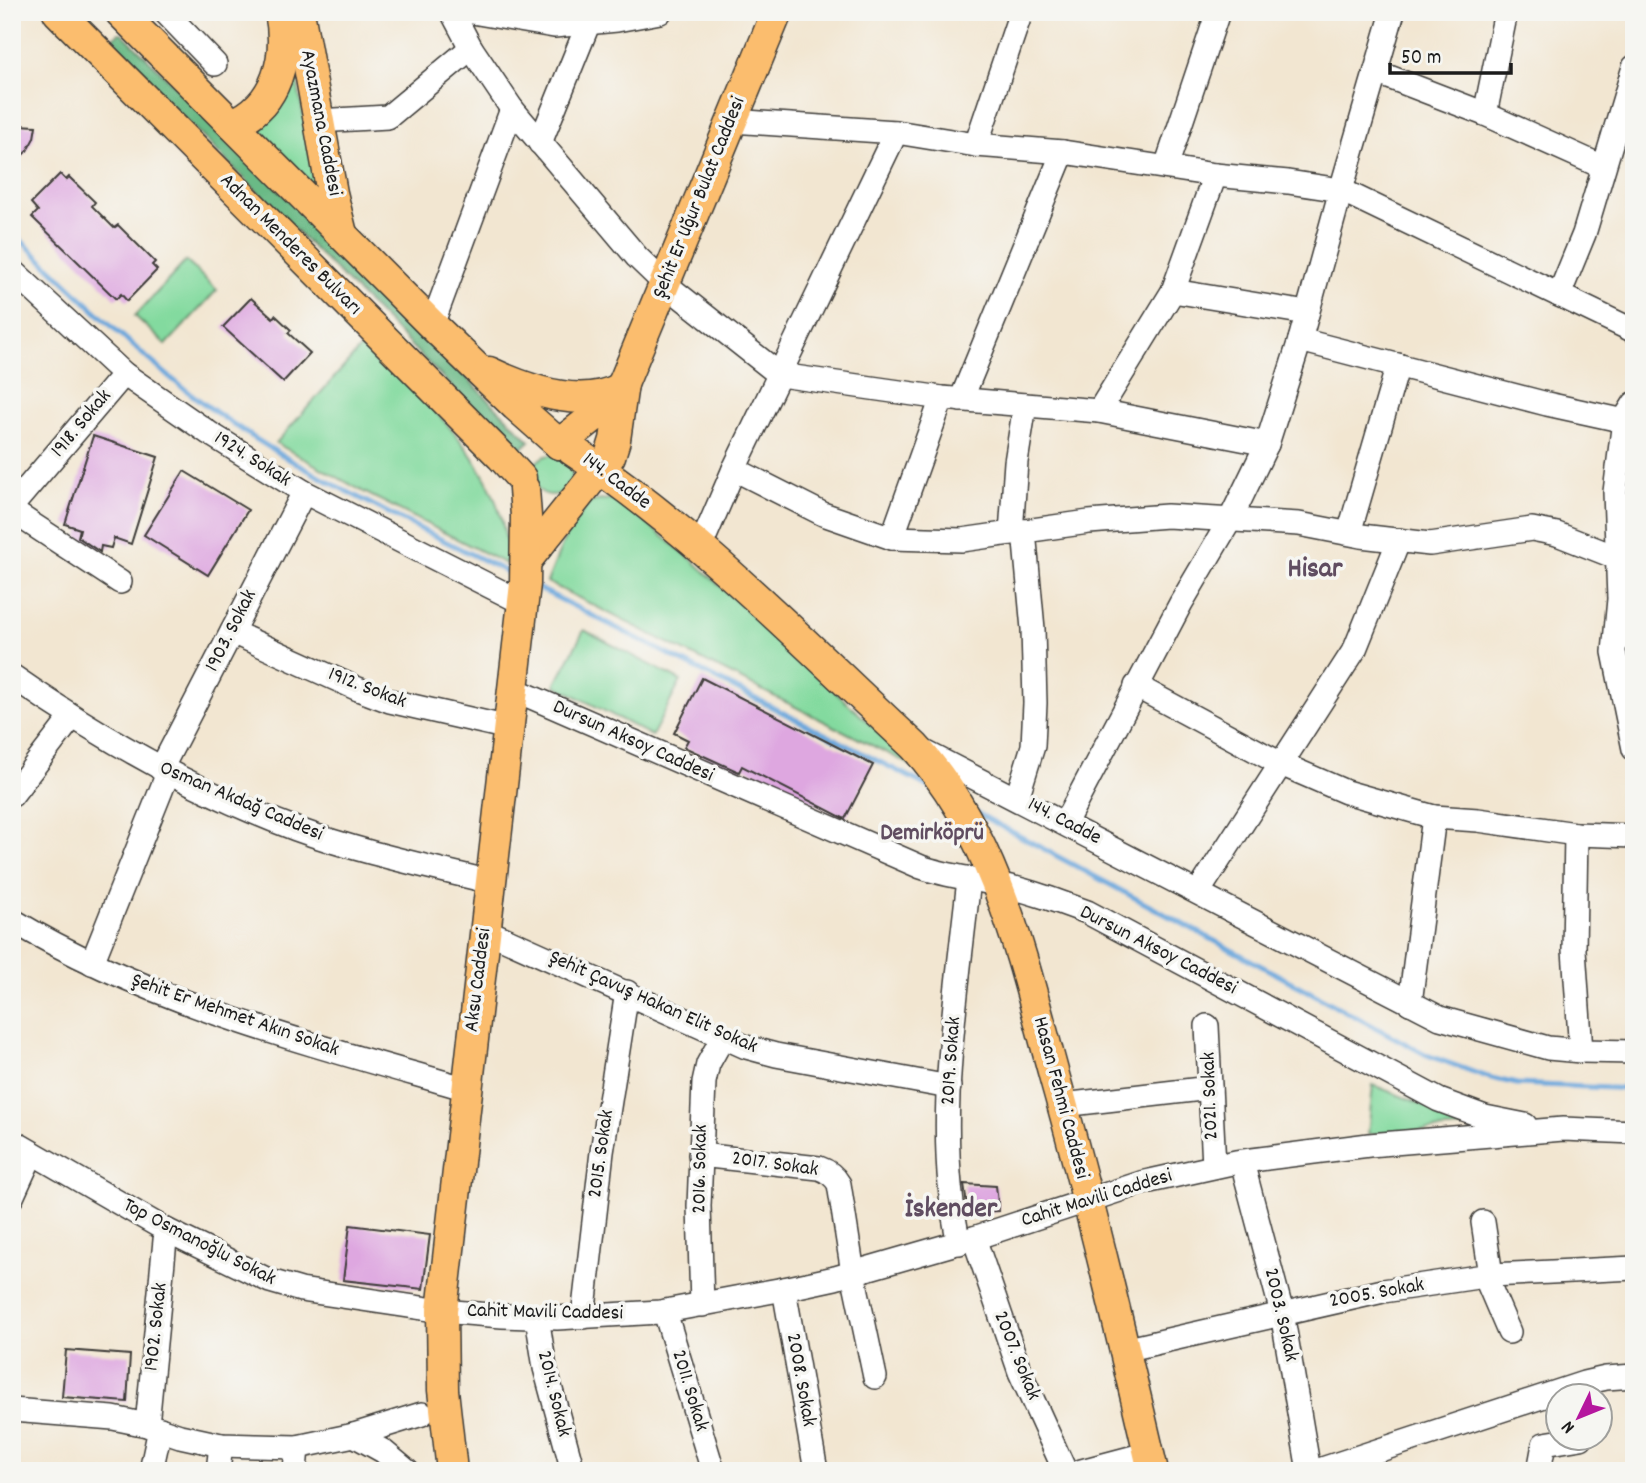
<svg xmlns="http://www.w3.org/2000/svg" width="1646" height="1483" viewBox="0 0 1646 1483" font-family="Dekko,sans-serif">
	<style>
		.green { fill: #83da9f; stroke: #507b5e; stroke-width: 2 }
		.forest { fill: #6aba86; stroke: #436b51; stroke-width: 2 }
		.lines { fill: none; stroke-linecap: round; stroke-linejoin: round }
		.stream { stroke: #6ca7dc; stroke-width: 5 }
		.building { fill: #dea7e0 }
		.minor-casing { stroke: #3c3a37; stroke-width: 26 }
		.major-casing { stroke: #3c3a37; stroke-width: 33 }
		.minor { stroke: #fff; stroke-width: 23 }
		.major { stroke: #fbbd6e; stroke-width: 30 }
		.labels { text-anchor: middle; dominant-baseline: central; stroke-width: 7; stroke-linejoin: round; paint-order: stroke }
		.street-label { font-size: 21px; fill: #1c1c1c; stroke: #f6f6f2 }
		.quarter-label { font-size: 24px; font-weight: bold; fill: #604d61; stroke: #f6f6f2 }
		.district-label { font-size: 28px; font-weight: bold; fill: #604d61; stroke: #f6f6f2 }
	</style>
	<rect width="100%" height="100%" fill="#f6f6f2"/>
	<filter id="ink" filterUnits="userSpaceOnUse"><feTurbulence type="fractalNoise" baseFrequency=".0143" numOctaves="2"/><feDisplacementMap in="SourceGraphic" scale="14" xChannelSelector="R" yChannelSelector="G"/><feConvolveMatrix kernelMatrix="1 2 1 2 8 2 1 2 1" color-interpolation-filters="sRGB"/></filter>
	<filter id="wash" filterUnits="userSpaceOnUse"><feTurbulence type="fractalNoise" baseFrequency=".00686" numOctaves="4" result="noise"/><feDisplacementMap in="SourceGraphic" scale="28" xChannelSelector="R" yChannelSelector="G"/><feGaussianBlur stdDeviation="1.57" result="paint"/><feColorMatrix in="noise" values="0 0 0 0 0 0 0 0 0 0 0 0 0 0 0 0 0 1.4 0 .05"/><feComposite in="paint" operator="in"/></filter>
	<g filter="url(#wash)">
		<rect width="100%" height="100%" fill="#f2e6d1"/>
		<g class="green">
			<polygon points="296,75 317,190 260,132"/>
			<polygon points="186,261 217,290 166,345 135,316"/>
			<path d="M365,343c53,53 122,106 138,183 3,14 6,24 3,38l-142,-72 -88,-49z"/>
			<circle cx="552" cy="475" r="20"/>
			<polygon points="615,498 691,559 919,769 547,582 567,533 590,502"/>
			<polygon points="584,630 681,681 652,736 555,685"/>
			<polygon points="1373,1085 1479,1127 1368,1134"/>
		</g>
		<polygon class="forest" points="119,33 122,33 530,441 519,451 516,451 111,45 112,39"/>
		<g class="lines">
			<g class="stream">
				<path d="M12,232c56,52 110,107 170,155 100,79 220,132 333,189"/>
				<polyline points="536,587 933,789"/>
				<polyline points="975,812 1427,1055 1487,1077 1517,1084 1634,1089"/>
			</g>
		</g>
		<g id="blocks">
			<g class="building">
				<polygon points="18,125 36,126 34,138 27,151 12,165 12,135"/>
				<polygon points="60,174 66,180 69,177 95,202 92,206 114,228 118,225 155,262 152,265 157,270 127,301 121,294 116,299 32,217 38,211 31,203"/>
				<polygon points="251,298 273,318 275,315 291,330 288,333 310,353 283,382 223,327"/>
				<polygon points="93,436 158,457 131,544 114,538 111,548 101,546 100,552 78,537 80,529 65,524"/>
				<polygon points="184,471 248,510 208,575 144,535"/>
				<polygon points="702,678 873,765 845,819 742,766 739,772 684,747 688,740 674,733"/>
				<polygon points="964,1184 996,1186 999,1211 968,1212"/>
				<polygon points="350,1225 430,1235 423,1289 343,1280"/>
				<polygon points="66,1350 130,1355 127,1402 62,1397"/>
			</g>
		</g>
	</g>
	<g filter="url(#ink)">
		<use href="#blocks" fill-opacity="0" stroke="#3c3a37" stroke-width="2"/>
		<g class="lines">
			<defs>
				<g id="minor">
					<polyline points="165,12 215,64"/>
					<polyline points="452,12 471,48 512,109 637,257 665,284 780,375 942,398 1099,411 1267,444"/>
					<polyline points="472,12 554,26 617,20 660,12"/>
					<polyline points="1376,72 1485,114 1603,167"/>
					<polyline points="1485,114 1506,12"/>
					<polyline points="318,121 388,117 471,48"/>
					<polyline points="732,121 896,132 976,145 1063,152 1215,175 1288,182 1341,190 1634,331"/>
					<polyline points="540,143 593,12"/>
					<polyline points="976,145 1021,12"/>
					<polyline points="1166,167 1218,12"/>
					<polyline points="12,270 124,374 209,433 304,492 523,603"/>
					<polyline points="1173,291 1307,313"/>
					<polyline points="1559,295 1584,234 1634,67"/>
					<polyline points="432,325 512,109"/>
					<polyline points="1300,340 1547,404 1634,423"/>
					<polyline points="961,400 1063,152"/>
					<polyline points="1634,404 1624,420 1615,492 1619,599 1614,652 1634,749"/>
					<polyline points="1099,411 1173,291 1215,175"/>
					<polyline points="734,469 823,514 892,538 962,540 1089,522 1167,516 1299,524 1361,536 1430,544 1532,529 1557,534 1618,558"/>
					<polyline points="12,506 124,374"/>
					<polyline points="12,511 120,582"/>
					<polyline points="1011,533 1016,462 1025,405"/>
					<polyline points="1349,533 1398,365"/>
					<polyline points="892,538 942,398"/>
					<polyline points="700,548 734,469 896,132"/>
					<polyline points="232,632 358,689 390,701 509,728"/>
					<path d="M12,676c89,62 182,115 284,153 63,23 130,37 195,53"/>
					<polyline points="1136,686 1281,764 1346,792 1434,817 1478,820 1576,834 1634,836"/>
					<path d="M513,689l408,178c25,9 50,11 76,17 30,6 60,17 90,28l352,188 46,17 40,8"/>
					<polyline points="919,749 1440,1018 1548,1048 1581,1051 1634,1052"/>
					<polyline points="161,769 304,492"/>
					<polyline points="12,795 72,717"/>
					<polyline points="1017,798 1033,746 1035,703 1033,629 1024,531"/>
					<polyline points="1065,823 1181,603 1230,520 1267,444 1300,340 1341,190 1393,12"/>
					<polyline points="1576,834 1574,950 1581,1051"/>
					<polyline points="1199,891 1355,649 1399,540"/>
					<path d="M12,920c140,84 299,124 455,169"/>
					<polyline points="485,930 746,1047 776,1055 949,1087"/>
					<polyline points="92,963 168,773"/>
					<polyline points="1410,1003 1434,817"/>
					<polyline points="1207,1026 1214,1166"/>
					<polyline points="1063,1105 1210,1088"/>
					<polyline points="12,1141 166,1230 270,1281 301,1290 442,1311 502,1316 557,1318 660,1312 784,1289 835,1278 974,1238 1141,1183 1236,1162 1369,1145 1563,1129 1634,1132"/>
					<path d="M700,1155l119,13c9,3 15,7 20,16l14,89 22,104"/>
					<polyline points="1242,1162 1282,1313 1309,1471"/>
					<polyline points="12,1197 32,1153"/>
					<polyline points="1483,1222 1491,1275"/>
					<polyline points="974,1238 1020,1372 1065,1471"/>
					<path d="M959,1243c-26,-113 -2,-249 10,-364"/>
					<polyline points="1485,1276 1509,1332"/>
					<polyline points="784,1289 816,1471"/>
					<polyline points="702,1305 699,1206 704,1082 708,1064 723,1037"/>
					<polyline points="665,1312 713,1471"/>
					<polyline points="537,1317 545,1368 573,1471"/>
					<polyline points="583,1317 602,1152 627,992"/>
					<polyline points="1124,1350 1383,1291 1491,1275 1634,1268"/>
					<polyline points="12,1410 113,1418 147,1425 180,1436 221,1445 297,1447 354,1435 383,1451 407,1471"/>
					<polyline points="147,1425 166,1230"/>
					<polyline points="354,1435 422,1414"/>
					<polyline points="151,1471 160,1429"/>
					<polyline points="218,1471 221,1445"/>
					<polyline points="295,1471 297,1447"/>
					<polyline points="1081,1471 1149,1453"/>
					<polyline points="1316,1471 1584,1383 1606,1378 1634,1376"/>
					<polyline points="1539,1471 1544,1444 1581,1438"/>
				</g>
				<g id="major">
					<polyline points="58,12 501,456 521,478"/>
					<polyline points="120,12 432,325 516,406 559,444"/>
					<polyline points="299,12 332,193 342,234"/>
					<path d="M232,124c46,-18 57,-68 48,-112"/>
					<path d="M489,372c38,18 90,37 130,17"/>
					<polyline points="623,384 777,12"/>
					<path d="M572,450c126,83 232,194 342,296 82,88 109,216 140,329 37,131 68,263 99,396"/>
					<polyline points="526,561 610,456 615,440 623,384 596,415 559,444"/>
					<polyline points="452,1471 443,1390 442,1311 525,584 526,516 524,489"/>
				</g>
			</defs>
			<use href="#minor" class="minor-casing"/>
			<use href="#major" class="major-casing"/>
			<use href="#minor" class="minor"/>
			<use href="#major" class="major"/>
		</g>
	</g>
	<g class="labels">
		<g class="street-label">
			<text transform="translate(320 123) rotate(79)">Ayazmana Caddesi</text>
			<text transform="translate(700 198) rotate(-68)">Şehit Er Uğur Bulat Caddesi</text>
			<text transform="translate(290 245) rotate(45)">Adnan Menderes Bulvarı</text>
			<text transform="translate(82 424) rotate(-50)">1918. Sokak</text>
			<text transform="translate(252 460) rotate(32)">1924. Sokak</text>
			<text transform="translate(616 482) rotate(37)">144. Cadde</text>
			<text transform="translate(232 631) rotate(-63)">1903. Sokak</text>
			<text transform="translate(367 689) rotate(21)">1912. Sokak</text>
			<text transform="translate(633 742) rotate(24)">Dursun Aksoy Caddesi</text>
			<text transform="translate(241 802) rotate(23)">Osman Akdağ Caddesi</text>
			<text transform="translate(1064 822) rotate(27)">144. Cadde</text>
			<text transform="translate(1158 951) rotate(27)">Dursun Aksoy Caddesi</text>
			<text transform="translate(479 980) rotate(-83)">Aksu Caddesi</text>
			<text transform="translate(653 1003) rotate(24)">Şehit Çavuş Hakan Elit Sokak</text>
			<text transform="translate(235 1016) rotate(19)">Şehit Er Mehmet Akın Sokak</text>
			<text transform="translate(952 1061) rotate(-86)">2019. Sokak</text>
			<text transform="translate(1211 1096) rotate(-92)">2021. Sokak</text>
			<text transform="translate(1060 1098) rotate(75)">Hasan Fehmi Caddesi</text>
			<text transform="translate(602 1154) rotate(-82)">2015. Sokak</text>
			<text transform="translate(775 1165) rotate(8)">2017. Sokak</text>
			<text transform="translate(701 1169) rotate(-89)">2016. Sokak</text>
			<text transform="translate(1097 1199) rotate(-17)">Cahit Mavili Caddesi</text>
			<text transform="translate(199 1243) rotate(27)">Top Osmanoğlu Sokak</text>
			<text transform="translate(1377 1294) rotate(-10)">2005. Sokak</text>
			<text transform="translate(545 1313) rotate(1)">Cahit Mavili Caddesi</text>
			<text transform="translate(1280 1315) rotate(77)">2003. Sokak</text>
			<text transform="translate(157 1327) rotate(-84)">1902. Sokak</text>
			<text transform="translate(1016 1356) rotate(68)">2007. Sokak</text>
			<text transform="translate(800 1380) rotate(80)">2008. Sokak</text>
			<text transform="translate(689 1391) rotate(73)">2011. Sokak</text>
			<text transform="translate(553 1394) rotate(76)">2014. Sokak</text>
		</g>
		<g class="quarter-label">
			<text x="932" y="834">Demirköprü</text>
		</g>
		<g class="district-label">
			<text x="1315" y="571">Hisar</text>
			<text x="951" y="1211">İskender</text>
		</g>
	</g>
	<rect width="1646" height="1483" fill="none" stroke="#f6f6f2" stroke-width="42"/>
	<g transform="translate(1579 1417) rotate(227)"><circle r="33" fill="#f6f6f2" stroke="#9f9f9c" stroke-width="2"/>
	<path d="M0-5L12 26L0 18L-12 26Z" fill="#b5179e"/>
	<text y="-10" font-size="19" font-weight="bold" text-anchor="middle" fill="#1c1c1c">N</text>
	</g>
	<path d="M1390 63v10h121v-10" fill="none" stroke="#1c1c1c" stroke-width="3.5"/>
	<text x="1401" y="63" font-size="21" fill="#1c1c1c" stroke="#f6f6f2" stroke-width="5" paint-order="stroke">50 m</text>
</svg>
